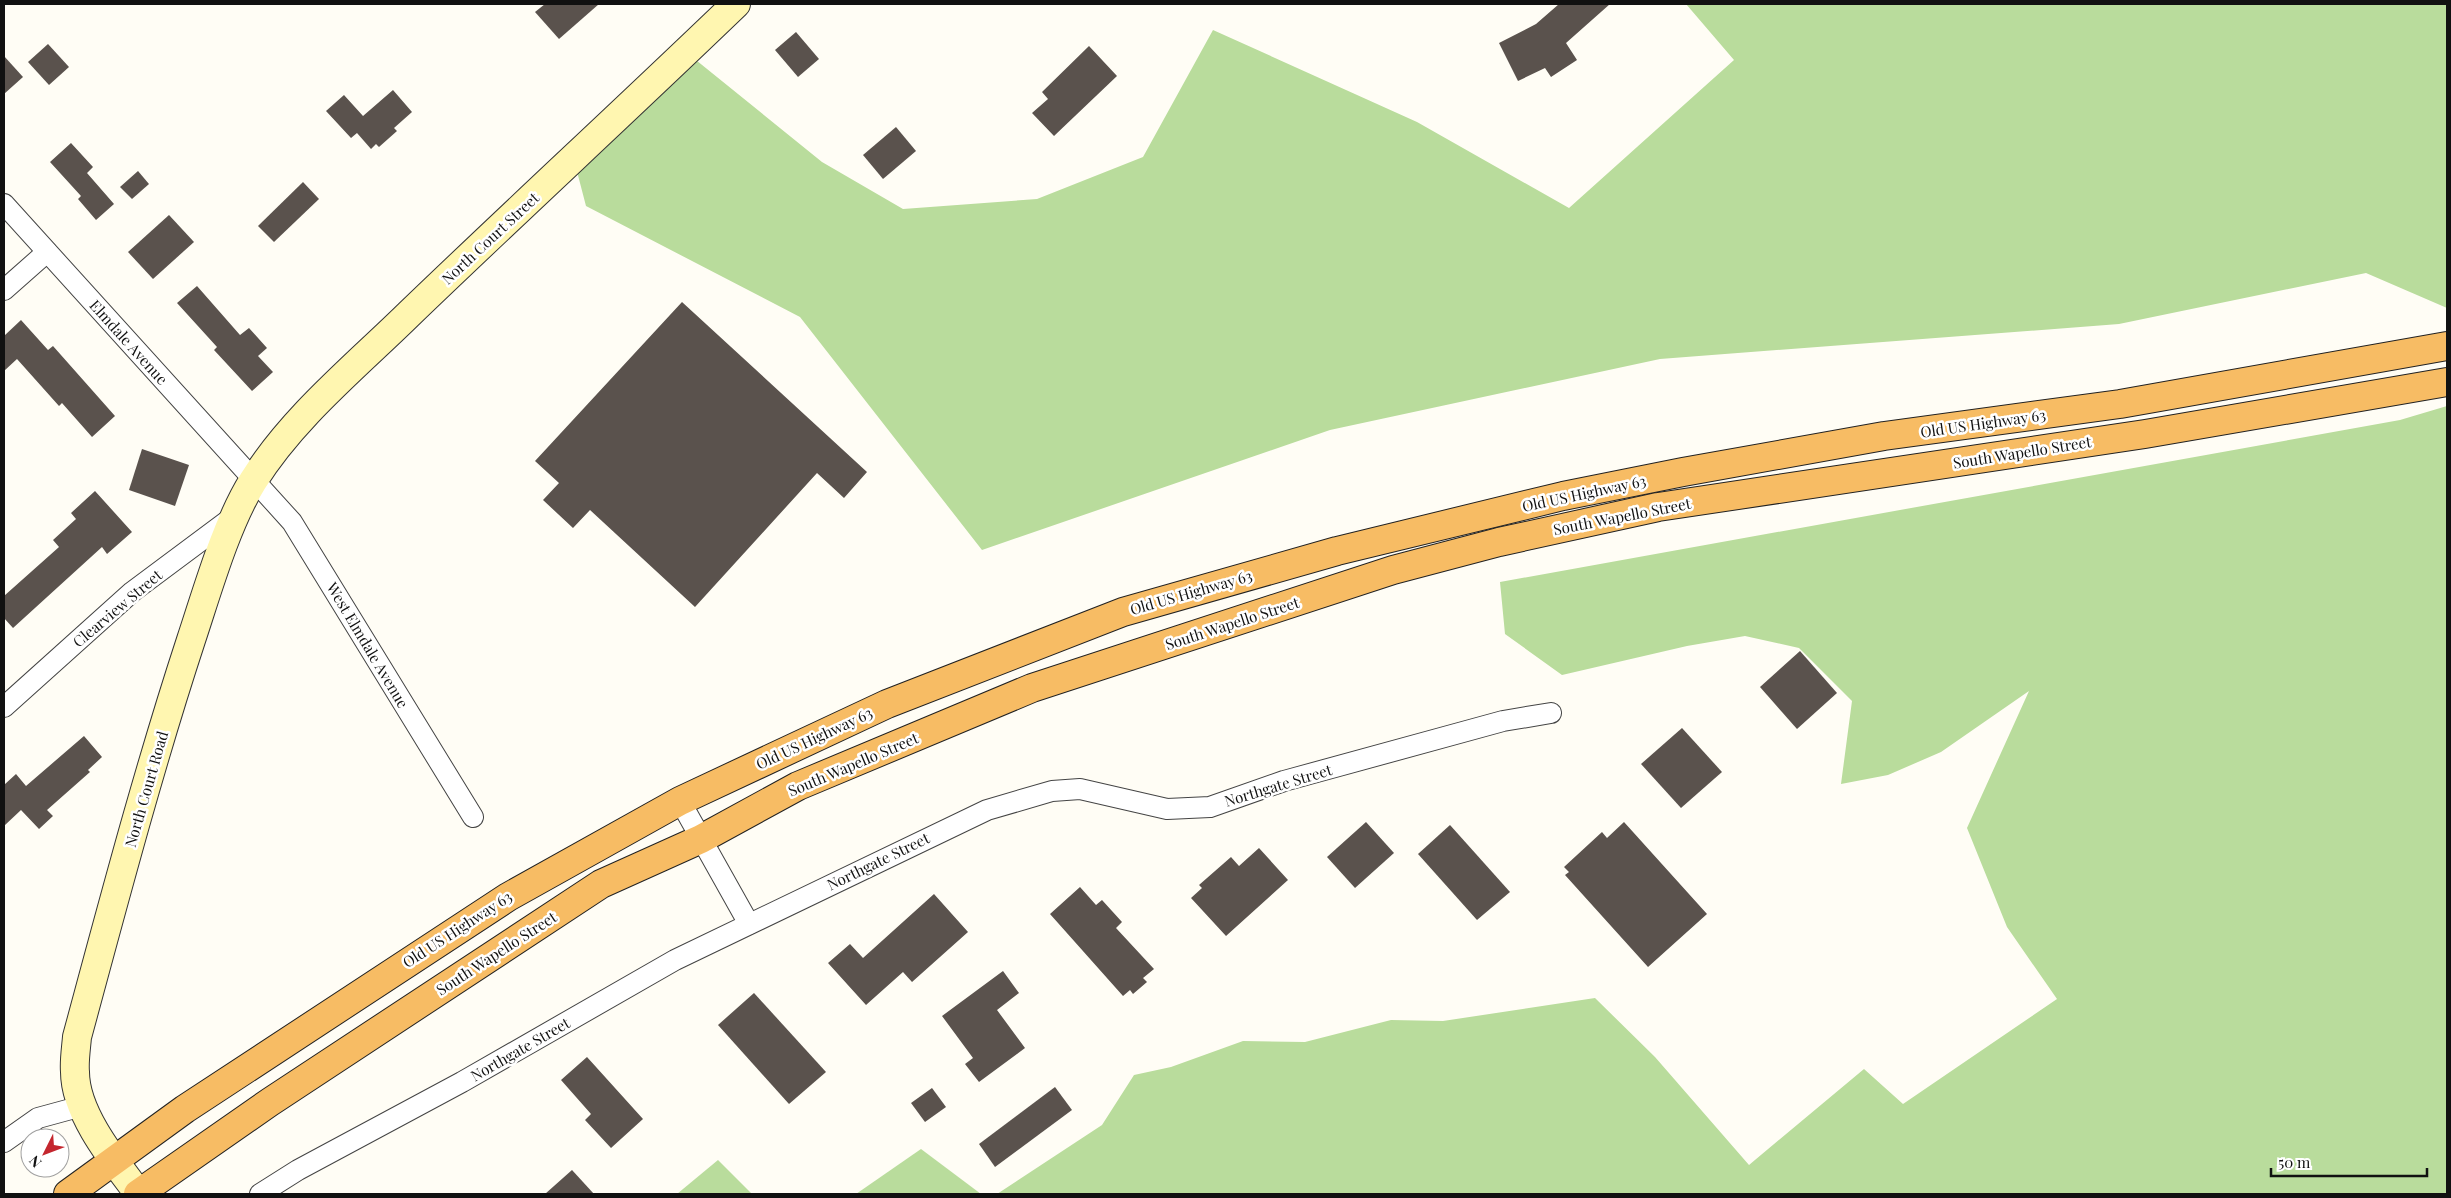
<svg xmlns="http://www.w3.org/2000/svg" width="2451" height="1198" viewBox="0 0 2451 1198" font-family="'Playfair Display',serif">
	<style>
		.forest { fill: #b9dc9c }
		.building { fill: #5a524d }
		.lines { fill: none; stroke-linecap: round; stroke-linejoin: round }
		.minor-casing { stroke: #444; stroke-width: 22 }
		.secondary-casing { stroke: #333; stroke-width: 30 }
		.trunk-casing { stroke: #222; stroke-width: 30 }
		.minor { stroke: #fff; stroke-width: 20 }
		.secondary { stroke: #fff6b0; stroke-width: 28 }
		.trunk { stroke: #f7bc64; stroke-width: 28 }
		.labels { text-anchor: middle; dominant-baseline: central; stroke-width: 5; stroke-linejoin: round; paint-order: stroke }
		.street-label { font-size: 15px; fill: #111; stroke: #fff }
	</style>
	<rect width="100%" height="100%" fill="#fffdf5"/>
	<g class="forest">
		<polygon points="1686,4 2447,4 2447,308 2366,273 2119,324 1660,359 1330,430 982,550 800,317 586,206 574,160 686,52 822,162 903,209 1037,199 1143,157 1213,30 1417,122 1569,208 1734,60"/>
		<polygon points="2447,406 2447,1194 997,1194 1102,1125 1134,1075 1171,1067 1243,1041 1305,1042 1391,1020 1443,1021 1595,998 1655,1057 1749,1165 1864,1069 1903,1104 2057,999 2007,927 1967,828 2029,691 1941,752 1888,775 1841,784 1852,701 1799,648 1745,636 1687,646 1562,675 1505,634 1500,582 2400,420"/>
		<polygon points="921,1149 981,1194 856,1194"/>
		<polygon points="718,1160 752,1194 677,1194"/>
	</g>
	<g class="building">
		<polygon points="545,4 599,4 559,39 535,12"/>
		<polygon points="1559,4 1610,4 1566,43 1577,60 1551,77 1545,68 1518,81 1499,43 1536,24"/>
		<polygon points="796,32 819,59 798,77 775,50"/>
		<polygon points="48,44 69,67 49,85 28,62"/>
		<polygon points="1089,46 1117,76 1054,136 1032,113 1048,99 1042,92"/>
		<polygon points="4,56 23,77 4,94"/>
		<polygon points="393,90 412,112 394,128 397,131 379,147 376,144 371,149 357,133 351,138 326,111 344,95 363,116"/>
		<polygon points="896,127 916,151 883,179 863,155"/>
		<polygon points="71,143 93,167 87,173 114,204 96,220 78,199 81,196 50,162"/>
		<polygon points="138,171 149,184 132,199 120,187"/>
		<polygon points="303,182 319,199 274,242 258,226"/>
		<polygon points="169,215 194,242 153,279 128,252"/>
		<polygon points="197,286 240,335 249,328 267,348 258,356 273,372 252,391 214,350 217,347 177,303"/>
		<polygon points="682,302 867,472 844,498 817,473 695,607 590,510 573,528 543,500 559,483 535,461"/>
		<polygon points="21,320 48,350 53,346 115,416 92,437 62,403 59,406 17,359 4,371 4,336"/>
		<polygon points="142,449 189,465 175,506 129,490"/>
		<polygon points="95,491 132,532 107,554 102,547 13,628 4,618 4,596 59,547 53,540 76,519 71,513"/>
		<polygon points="1800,651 1837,693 1797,729 1760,687"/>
		<polygon points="1682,728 1722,772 1681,808 1641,764"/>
		<polygon points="84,736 102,757 88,770 90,772 47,810 53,816 39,829 21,810 4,826 4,785 16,774 26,786"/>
		<polygon points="1366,822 1394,853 1355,888 1327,857"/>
		<polygon points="1624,822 1707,914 1648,967 1565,875 1569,872 1564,867 1602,832 1607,838"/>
		<polygon points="1450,825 1510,892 1477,920 1418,854"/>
		<polygon points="1259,848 1288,880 1226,936 1191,898 1202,888 1199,885 1231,857 1239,866"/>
		<polygon points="1080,887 1096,905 1102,900 1122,922 1116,928 1154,969 1143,978 1147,982 1133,994 1130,990 1123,996 1050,914"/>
		<polygon points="934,894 968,932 912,982 903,972 866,1005 828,963 850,944 863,958"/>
		<polygon points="1003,971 1019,993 997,1010 1025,1048 979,1082 965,1064 973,1058 942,1016"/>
		<polygon points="754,993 826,1072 789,1104 718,1025"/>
		<polygon points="587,1057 643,1119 611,1148 585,1120 591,1114 561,1080"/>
		<polygon points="1055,1087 1072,1110 995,1167 979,1144"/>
		<polygon points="932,1088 946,1107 925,1122 911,1103"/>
		<polygon points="572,1170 594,1194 545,1194"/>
	</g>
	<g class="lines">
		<defs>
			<g id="minor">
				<polyline points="4,204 292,522 473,817"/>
				<polyline points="4,290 47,252"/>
				<polyline points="4,707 132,592 234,516"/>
				<polyline points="680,801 749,924"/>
				<polyline points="4,1142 38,1118 82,1106"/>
				<polyline points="260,1194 298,1170 462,1082 675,960 987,810 1052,791 1080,789 1167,809 1210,807 1284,781 1503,721 1551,713"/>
			</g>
			<path id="secondary" d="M139,1194c-24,-32 -64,-80 -64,-122 -1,-11 1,-23 2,-35 36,-133 71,-266 114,-397 16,-48 35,-116 62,-159 40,-64 103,-115 156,-167 108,-104 219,-206 327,-310"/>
			<g id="trunk">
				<polyline points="68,1194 185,1109 508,897 680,801 887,704 1123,612 1337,551 1563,496 1683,472 1884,436 2120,404 2447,346"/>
				<polyline points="138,1194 270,1102 601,884 701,839 798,786 1032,688 1393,570 1499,542 1658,507 2145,434 2447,382"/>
			</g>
		</defs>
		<use href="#minor" class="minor-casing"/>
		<use href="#secondary" class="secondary-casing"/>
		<use href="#trunk" class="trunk-casing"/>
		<use href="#minor" class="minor"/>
		<use href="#secondary" class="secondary"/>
		<use href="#trunk" class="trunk"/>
	</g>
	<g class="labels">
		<g class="street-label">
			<text transform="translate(490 238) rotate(-43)">North Court Street</text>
			<text transform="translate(129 342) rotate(48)">Elmdale Avenue</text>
			<text transform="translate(1983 423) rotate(-8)">Old US Highway 63</text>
			<text transform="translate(2022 452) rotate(-9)">South Wapello Street</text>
			<text transform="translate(1584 493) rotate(-12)">Old US Highway 63</text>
			<text transform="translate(1622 516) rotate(-11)">South Wapello Street</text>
			<text transform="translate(1191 592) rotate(-16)">Old US Highway 63</text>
			<text transform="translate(117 608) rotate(-40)">Clearview Street</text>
			<text transform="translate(1232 623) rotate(-18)">South Wapello Street</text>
			<text transform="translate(368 645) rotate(59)">West Elmdale Avenue</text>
			<text transform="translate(814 738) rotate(-25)">Old US Highway 63</text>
			<text transform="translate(853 764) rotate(-23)">South Wapello Street</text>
			<text transform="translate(1278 785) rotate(-17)">Northgate Street</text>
			<text transform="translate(146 789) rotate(-74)">North Court Road</text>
			<text transform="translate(878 861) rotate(-26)">Northgate Street</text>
			<text transform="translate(457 929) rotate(-33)">Old US Highway 63</text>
			<text transform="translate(496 953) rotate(-33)">South Wapello Street</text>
			<text transform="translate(520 1049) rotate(-30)">Northgate Street</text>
		</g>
	</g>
	<rect width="2451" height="1198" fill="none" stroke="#111111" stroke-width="10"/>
	<g transform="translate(45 1153) rotate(228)"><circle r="24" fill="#ffffff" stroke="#a0a0a0"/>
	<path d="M0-4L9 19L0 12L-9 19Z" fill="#c4262e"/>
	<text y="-8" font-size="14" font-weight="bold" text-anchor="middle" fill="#111111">N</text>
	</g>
	<path d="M2271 1168v8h156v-8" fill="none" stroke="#111111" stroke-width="2.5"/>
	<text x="2278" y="1168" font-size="15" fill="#111111" stroke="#ffffff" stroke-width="4" paint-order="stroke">50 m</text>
</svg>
